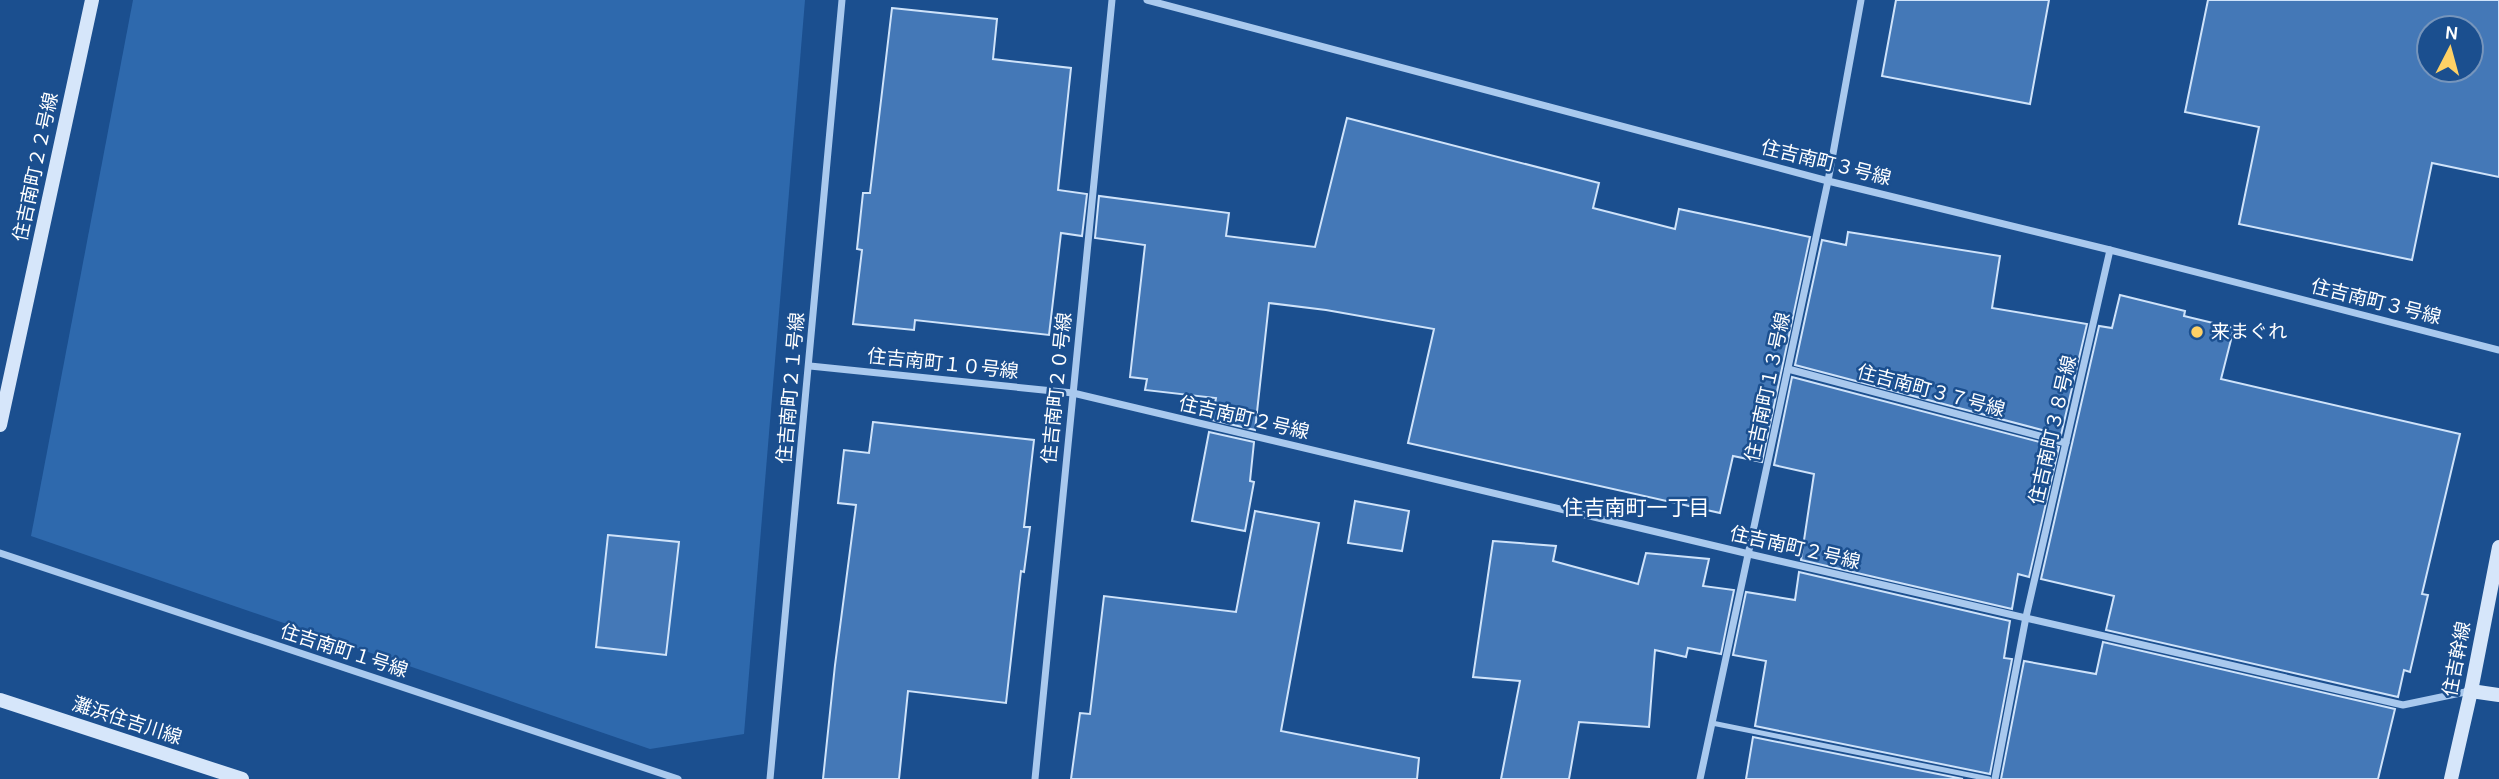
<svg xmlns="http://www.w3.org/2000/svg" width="2499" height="779" viewBox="0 0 2499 779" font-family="Karla,'Noto Sans JP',sans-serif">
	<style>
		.green { fill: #2e69ad }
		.building { fill: #4478b7; stroke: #cfe3fa; stroke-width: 2; fill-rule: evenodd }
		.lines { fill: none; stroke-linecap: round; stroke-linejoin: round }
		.lane { stroke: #a9c9ee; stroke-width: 5 }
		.street { stroke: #a9c9ee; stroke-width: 7 }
		.secondary { stroke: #d6e6fa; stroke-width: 14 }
		.poi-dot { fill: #ffd166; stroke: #1b4f8f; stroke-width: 2.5 }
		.labels { text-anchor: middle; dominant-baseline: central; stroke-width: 5; stroke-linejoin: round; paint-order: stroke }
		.street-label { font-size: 19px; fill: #fff; stroke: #1b4f8f }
		.poi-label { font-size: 19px; fill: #fff; stroke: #1b4f8f; text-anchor: start }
		.neighbourhood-label { font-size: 21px; fill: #fff; stroke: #1b4f8f }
	</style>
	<rect width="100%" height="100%" fill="#1b4f8f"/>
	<polygon class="green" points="133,0 805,0 744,734 650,749 31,536"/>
	<g class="building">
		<polygon points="1896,0 2049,0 2030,104 1882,76"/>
		<path d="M2208,0h291v177l-67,-14 -20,97 -173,-36 20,-97 -74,-15zM2429,28h42v42h-42z"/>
		<polygon points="892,8 997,19 993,59 1071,68 1058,190 1087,194 1082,236 1061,233 1049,335 915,320 914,330 853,324 862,250 857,249 863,193 870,193"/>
		<polygon points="1347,118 1599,183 1593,208 1675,229 1679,209 1810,237 1762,462 1733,456 1720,513 1408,443 1434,329 1326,310 1269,303 1255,430 1212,420 1216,398 1145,390 1147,379 1130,377 1145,245 1095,238 1099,196 1229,213 1226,236 1315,247"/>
		<polygon points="1848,232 2000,256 1992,308 2087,324 2061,435 1795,365 1822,240 1846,245"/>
		<polygon points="2120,295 2185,311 2184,316 2234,328 2221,379 2460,434 2422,594 2428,595 2410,672 2404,670 2398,697 2106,630 2114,596 2041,579 2099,326 2112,328"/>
		<polygon points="1792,377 2059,447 2029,577 2018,574 2012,609 1801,560 1814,474 1774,465"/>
		<polygon points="873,422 1034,440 1024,527 1030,527 1024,572 1021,571 1006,703 908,691 899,779 823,779 835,665 856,505 838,503 844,450 869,453"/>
		<polygon points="1209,432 1254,442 1250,481 1254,482 1245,531 1192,521"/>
		<polygon points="1355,501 1409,511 1402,551 1348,543"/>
		<polygon points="1255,511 1319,523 1281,731 1419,758 1417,779 1071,779 1080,713 1090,714 1104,596 1236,612"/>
		<polygon points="608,535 679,542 666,655 596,647"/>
		<polygon points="1493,541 1556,546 1553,561 1638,584 1646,553 1709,559 1703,586 1734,590 1721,654 1688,648 1686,657 1655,650 1649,727 1579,722 1569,779 1501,779 1520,681 1473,677"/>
		<polygon points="1799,572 2010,621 2004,658 2012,659 1990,774 1755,726 1766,661 1733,655 1746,592 1795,600"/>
		<polygon points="2103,642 2395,709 2378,779 2001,779 2024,661 2096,674"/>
		<polygon points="1753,737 1963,779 1746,779"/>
	</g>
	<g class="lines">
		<polyline class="lane" points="1712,723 1989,779"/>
		<g class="street">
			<polyline points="1147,0 1828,181 2110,250 2499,350"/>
			<polyline points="810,366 1073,393 1749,554 2403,705 2470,691"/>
			<polyline points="1788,369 2066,443"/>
			<polyline points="0,553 678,779"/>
			<polyline points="770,779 842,0"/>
			<polyline points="1035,779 1112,0"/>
			<polyline points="1700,779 1828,181 1861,0"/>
			<polyline points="1995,779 2026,617 2110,250"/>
		</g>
		<g class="secondary">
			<polyline points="0,425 92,0"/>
			<polyline points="2471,691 2499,695"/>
			<polyline points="0,700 242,779"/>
			<polyline points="2451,779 2471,691 2499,547"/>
		</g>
	</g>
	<circle class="poi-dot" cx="2197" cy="332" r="7"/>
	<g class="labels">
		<g class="street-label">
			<text transform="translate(1826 163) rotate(14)">住吉南町３号線</text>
			<text transform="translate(36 167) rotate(-78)">住吉南町２２号線</text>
			<text transform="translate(2376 302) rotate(14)">住吉南町３号線</text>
			<text transform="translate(943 364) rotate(6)">住吉南町１０号線</text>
			<text transform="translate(1768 387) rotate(-78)">住吉南町１３号線</text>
			<text transform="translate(791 388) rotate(-85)">住吉南町２１号線</text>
			<text transform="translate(1057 388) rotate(-84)">住吉南町２０号線</text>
			<text transform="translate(1931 391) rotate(15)">住吉南町３７号線</text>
			<text transform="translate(1244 418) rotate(13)">住吉南町２号線</text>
			<text transform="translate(2053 430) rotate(-77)">住吉南町３８号線</text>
			<text transform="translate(1795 548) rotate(13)">住吉南町２号線</text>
			<text transform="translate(344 651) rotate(18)">住吉南町１号線</text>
			<text transform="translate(2457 659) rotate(-79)">住吉幹線</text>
			<text transform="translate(127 721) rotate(18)">灘浜住吉川線</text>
		</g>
		<g class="poi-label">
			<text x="2211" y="332">来まぐれ</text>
		</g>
		<g class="neighbourhood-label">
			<text x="1636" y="508">住吉南町一丁目</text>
		</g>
	</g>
	<g transform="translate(2450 49) rotate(6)"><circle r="33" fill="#1b4f8f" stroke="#7695bc" stroke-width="2"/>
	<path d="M0-5L12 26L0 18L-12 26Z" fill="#ffd166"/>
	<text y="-10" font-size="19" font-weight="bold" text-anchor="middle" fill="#ffffff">N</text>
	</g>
</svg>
